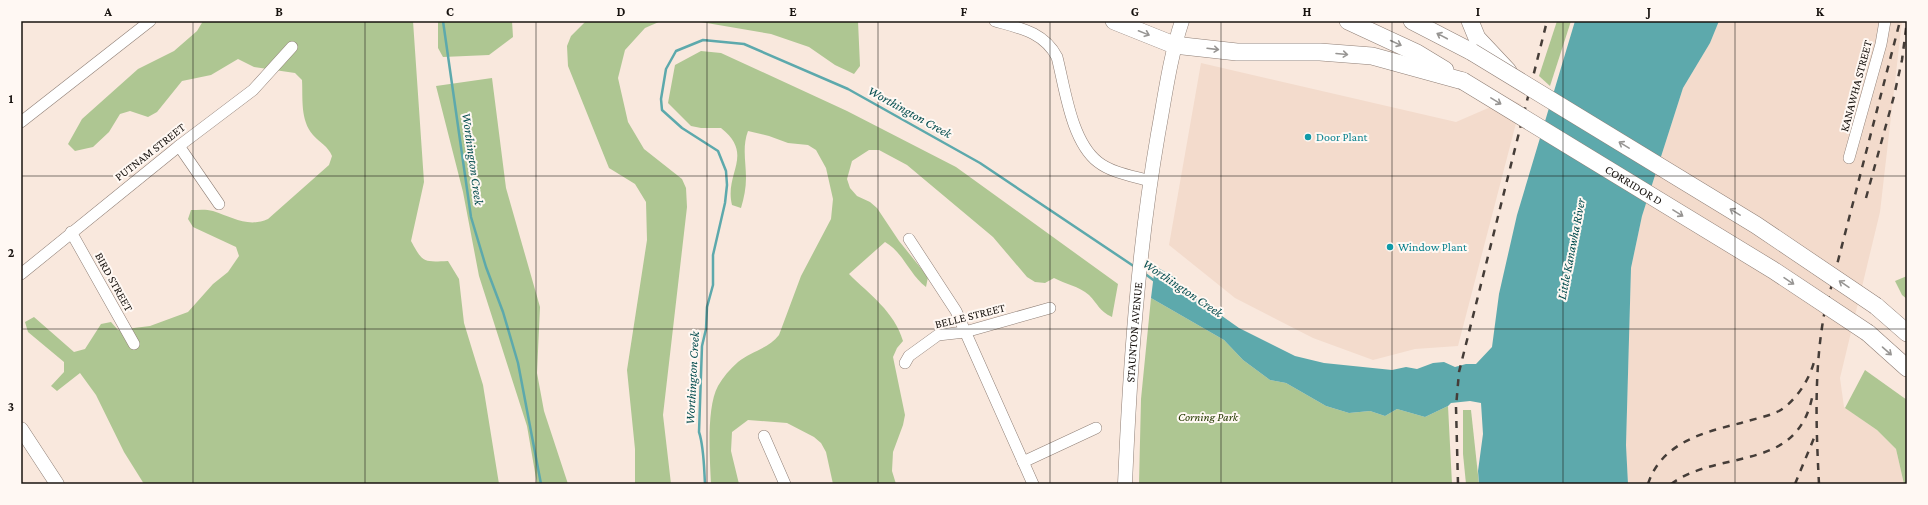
<svg xmlns="http://www.w3.org/2000/svg" width="1928" height="505" viewBox="0 0 1928 505" font-family="'Crimson Pro',serif">
	<style>
		.built { fill: #f3dbcc }
		.green { fill: #aec692 }
		.water { fill: #5da9ac }
		.lines { fill: none; stroke-linecap: round; stroke-linejoin: round }
		.stream { stroke: #5da9ac; stroke-width: 2.5 }
		.minor-casing { stroke: #8f7f76; stroke-width: 12 }
		.major-casing { stroke: #8f7f76; stroke-width: 15 }
		.highway-casing { stroke: #8f7f76; stroke-width: 18 }
		.minor { stroke: #fff; stroke-width: 11 }
		.major { stroke: #fff; stroke-width: 14 }
		.highway { stroke: #fff; stroke-width: 17 }
		.rail { stroke: #453d38; stroke-width: 2.5; stroke-dasharray: 7 7; stroke-linecap: butt }
		.highway-bridge-casing { stroke: #8f7f76; stroke-width: 18; stroke-linecap: butt }
		.highway-bridge { stroke: #fff; stroke-width: 17 }
		.oneway { stroke: #979593 }
		.grid { fill: none; stroke: #18130f; stroke-width: 1; stroke-opacity: 0.55 }
		.culture-dot { fill: #0f9aa8; stroke: #fff8f3; stroke-width: 1.5 }
		.labels { text-anchor: middle; dominant-baseline: central; stroke-width: 4; stroke-linejoin: round; paint-order: stroke }
		.street-label { font-size: 12px; fill: #18130f; stroke: #fff8f3 }
		.culture-label { font-size: 12px; fill: #0d838f; stroke: #fff8f3; text-anchor: start }
		.park-label { font-size: 12px; font-style: italic; fill: #253a00; stroke: #fff8f3 }
		.water-label { font-size: 13px; font-style: italic; fill: #064e50; stroke: #fff8f3 }
		.neatline { fill: none; stroke: #18130f; stroke-width: 1.5 }
		.grid-label { font-size: 13px; text-anchor: middle; font-weight: bold; fill: #18130f }
	</style>
	<rect width="100%" height="100%" fill="#f9e8dd"/>
	<g class="built">
		<polygon points="1719,21 1902,21 1880,212 1840,378 1844,407 1877,430 1896,449 1904,484 1628,484 1626,445 1631,268 1642,216 1683,88 1710,43"/>
		<polygon points="1201,63 1456,122 1509,99 1521,104 1458,346 1415,349 1373,360 1313,338 1235,298 1169,245"/>
	</g>
	<g class="green">
		<path d="M203,21h210l11,161 -13,59c12,22 12,21 37,20l11,18 5,44 19,62 16,99h-355l-20,-32 -28,-57 -16,-22 -23,18 -6,-5 13,-14v-10l-36,-30 -3,-10 9,-5 40,35 11,-3 16,-25 10,-2 7,8 32,-4 38,-14 25,-28 15,-12 11,-16 -3,-9 -43,-20 -5,-8 3,-9c7,0 15,-1 22,1 19,6 35,17 55,8l61,-54 3,-9c-4,-10 -12,-13 -19,-21 -13,-15 -10,-37 -11,-55l-7,-7 -41,-6 -16,-8 -27,16 -29,6 -25,31 -9,5 -18,-6 -10,3 -11,18 -16,15 -18,4 -7,-7 14,-25 56,-50 36,-18 23,-20z"/>
		<polygon points="438,21 512,21 513,37 489,55 443,57 438,48"/>
		<polygon points="586,21 661,21 645,28 625,50 618,78 628,122 644,149 682,179 686,188 687,207 663,415 671,484 635,484 635,449 627,370 647,240 646,202 635,184 609,168 568,66 567,46 571,36"/>
		<polygon points="695,21 858,21 860,66 854,74 835,65 809,47 771,34"/>
		<polygon points="1557,21 1571,21 1550,86 1539,76"/>
		<path d="M701,51l20,2 126,58 109,56 162,117 -6,33c-13,-6 -14,-13 -23,-22 -10,-9 -24,-11 -35,-17l-9,5 -10,-1 -8,-5 -34,-40 -86,-72 -28,-15h-10l-17,11 -5,18 3,9 7,8 13,6 7,6 22,33 29,36 -2,10c-17,-13 -23,-35 -41,-45l-36,32c21,21 45,37 54,67l-6,7 -4,9 12,58 -2,10 -10,27 -1,19 4,13h-63l-7,-32 -5,-9 -7,-6 -27,-14 -39,-3 -16,12 -1,19 8,33h-28c-1,-25 -5,-76 7,-98 5,-9 12,-17 20,-24 13,-11 30,-13 41,-27l22,-59 30,-57 2,-20 -7,-31 -10,-18 -8,-5 -20,-2 -19,-7 -21,-5c-6,16 -2,31 -2,47 0,10 -2,20 -5,30l-9,-3c-8,-32 23,-50 -11,-77h-20l-10,-2 -23,-23 7,-38z"/>
		<polygon points="492,78 506,188 540,307 537,373 544,411 568,484 537,484 527,426 479,276 463,192 436,86"/>
		<polygon points="1907,276 1907,299 1902,295 1895,281"/>
		<polygon points="1151,298 1224,340 1243,360 1270,380 1286,383 1326,406 1349,413 1370,411 1385,416 1397,409 1425,417 1448,406 1452,484 1139,484 1141,399"/>
		<polygon points="1865,370 1907,400 1907,484 1904,484 1896,449 1877,430 1845,408"/>
		<polygon points="1463,410 1471,410 1479,484 1466,484 1463,454"/>
	</g>
	<polygon class="water" points="1575,21 1719,21 1710,43 1683,88 1642,216 1631,268 1626,445 1628,484 1479,484 1478,471 1483,434 1481,403 1470,401 1451,403 1448,406 1425,417 1397,409 1385,416 1370,411 1349,413 1326,406 1286,383 1270,380 1243,360 1224,340 1151,298 1155,266 1174,277 1181,287 1239,328 1295,356 1324,363 1392,370 1406,367 1417,369 1433,363 1444,362 1455,367 1466,364 1476,364 1492,347 1499,294 1517,215"/>
	<g class="lines">
		<g class="stream">
			<polyline points="443,21 471,217 486,267 503,312 518,363 541,484"/>
			<polyline points="1144,273 1156,282"/>
			<path d="M705,484c-1,-16 -1,-37 -6,-52l3,-86 4,-17 1,-22 6,-22v-30l12,-52 2,-18 -1,-14 -8,-20 -36,-23 -20,-18 -1,-11 5,-30 10,-18 27,-11 41,4 104,45 132,74 155,104"/>
		</g>
		<defs>
			<g id="minor">
				<path d="M995,21c25,7 49,11 62,36 8,31 14,84 41,105 14,11 35,14 52,19"/>
				<polyline points="21,122 150,21"/>
				<polyline points="179,146 219,204"/>
				<polyline points="1849,158 1881,44 1885,21"/>
				<polyline points="71,232 134,344"/>
				<polyline points="909,239 956,311 1033,484"/>
				<polyline points="21,274 179,146 253,90 292,47"/>
				<polyline points="905,363 909,356 938,335 965,332 1050,308"/>
				<polyline points="764,436 785,484"/>
				<polyline points="1023,462 1096,428"/>
			</g>
			<g id="major">
				<polyline points="21,429 57,484"/>
				<path id="s1" d="M1125,484c5,-117 13,-234 33,-350 7,-38 12,-77 24,-113"/>
			</g>
			<g id="highway">
				<polyline points="1114,21 1174,45 1237,52 1320,52 1372,56 1463,81"/>
				<polyline points="1348,21 1417,53 1445,70"/>
				<polyline points="1412,21 1472,52"/>
				<polyline points="1470,21 1477,38 1508,71"/>
				<polyline points="1876,306 1907,333"/>
				<polyline points="1868,333 1907,368"/>
			</g>
		</defs>
		<use href="#minor" class="minor-casing"/>
		<use href="#major" class="major-casing"/>
		<use href="#highway" class="highway-casing"/>
		<use href="#minor" class="minor"/>
		<use href="#major" class="major"/>
		<use href="#highway" class="highway"/>
		<g class="rail">
			<polyline points="1866,198 1894,96 1902,60 1907,21"/>
			<polyline points="1458,484 1456,407 1459,372 1547,21"/>
			<path d="M1648,484c13,-41 56,-52 93,-61 12,-4 26,-6 38,-12 17,-10 30,-31 35,-49"/>
			<path d="M1671,484c49,-36 128,-10 142,-91"/>
			<polyline points="1795,484 1814,438"/>
			<path d="M1819,484c-3,-57 -5,-113 5,-169l76,-294"/>
		</g>
		<defs>
			<g id="highway-bridge">
				<polyline points="1472,52 1756,225 1876,306"/>
				<path id="s2" d="M1463,81l310,189 95,63"/>
			</g>
		</defs>
		<use href="#highway-bridge" class="highway-bridge-casing"/>
		<use href="#highway-bridge" class="highway-bridge"/>
	</g>
	<defs><path id="oneway-shaft" d="M-6 0H5M1.5-3L5.5 0L1.5 3" fill="none" stroke-width="1.6" stroke-linecap="round" stroke-linejoin="round"/></defs>
	<g class="oneway">
		<use href="#oneway-shaft" transform="translate(1144 33) rotate(22)"/>
		<use href="#oneway-shaft" transform="translate(1442 36) rotate(-152)"/>
		<use href="#oneway-shaft" transform="translate(1396 43) rotate(25)"/>
		<use href="#oneway-shaft" transform="translate(1213 49) rotate(7)"/>
		<use href="#oneway-shaft" transform="translate(1342 54) rotate(5)"/>
		<use href="#oneway-shaft" transform="translate(1496 101) rotate(31)"/>
		<use href="#oneway-shaft" transform="translate(1624 145) rotate(-149)"/>
		<use href="#oneway-shaft" transform="translate(1735 212) rotate(-149)"/>
		<use href="#oneway-shaft" transform="translate(1678 213) rotate(32)"/>
		<use href="#oneway-shaft" transform="translate(1789 281) rotate(34)"/>
		<use href="#oneway-shaft" transform="translate(1844 284) rotate(-146)"/>
		<use href="#oneway-shaft" transform="translate(1887 351) rotate(41)"/>
	</g>
	<path class="grid" d="M193,21v463M365,21v463M536,21v463M707,21v463M878,21v463M1050,21v463M1221,21v463M1392,21v463M1563,21v463M1735,21v463M21,176h1886M21,329h1886"/>
	<g class="culture-dot">
		<circle cx="1308" cy="137" r="4"/>
		<circle cx="1390" cy="247" r="4"/>
	</g>
	<g class="labels">
		<g class="street-label">
			<text transform="translate(1856 86) rotate(-75)">KANAWHA STREET</text>
			<text transform="translate(150 152) rotate(-38)">PUTNAM STREET</text>
			<text stroke="none"><textPath href="#s2" startOffset="200">CORRIDOR D</textPath></text>
			<text transform="translate(114 282) rotate(61)">BIRD STREET</text>
			<text transform="translate(970 316) rotate(-14)">BELLE STREET</text>
			<text stroke="none"><textPath href="#s1" startOffset="152">STAUNTON AVENUE</textPath></text>
		</g>
		<g class="culture-label">
			<text x="1316" y="137">Door Plant</text>
			<text x="1398" y="247">Window Plant</text>
		</g>
		<g class="park-label">
			<text x="1208" y="417">Corning Park</text>
		</g>
		<g class="water-label">
			<text transform="translate(910 112) rotate(29)">Worthington Creek</text>
			<text transform="translate(473 159) rotate(82)">Worthington Creek</text>
			<text transform="translate(1571 249) rotate(-79)">Little Kanawha River</text>
			<text transform="translate(1183 288) rotate(34)">Worthington Creek</text>
			<text transform="translate(692 378) rotate(-87)">Worthington Creek</text>
		</g>
	</g>
	<rect width="1928" height="505" fill="none" stroke="#fff8f3" stroke-width="44"/>
	<rect x="22" y="22" width="1884" height="461" class="neatline"/>
	<g class="grid-label">
		<text x="108" y="16">A</text>
		<text x="279" y="16">B</text>
		<text x="450" y="16">C</text>
		<text x="621" y="16">D</text>
		<text x="793" y="16">E</text>
		<text x="964" y="16">F</text>
		<text x="1135" y="16">G</text>
		<text x="1307" y="16">H</text>
		<text x="1478" y="16">I</text>
		<text x="1649" y="16">J</text>
		<text x="1820" y="16">K</text>
		<text x="11" y="103">1</text>
		<text x="11" y="257">2</text>
		<text x="11" y="411">3</text>
	</g>
</svg>
